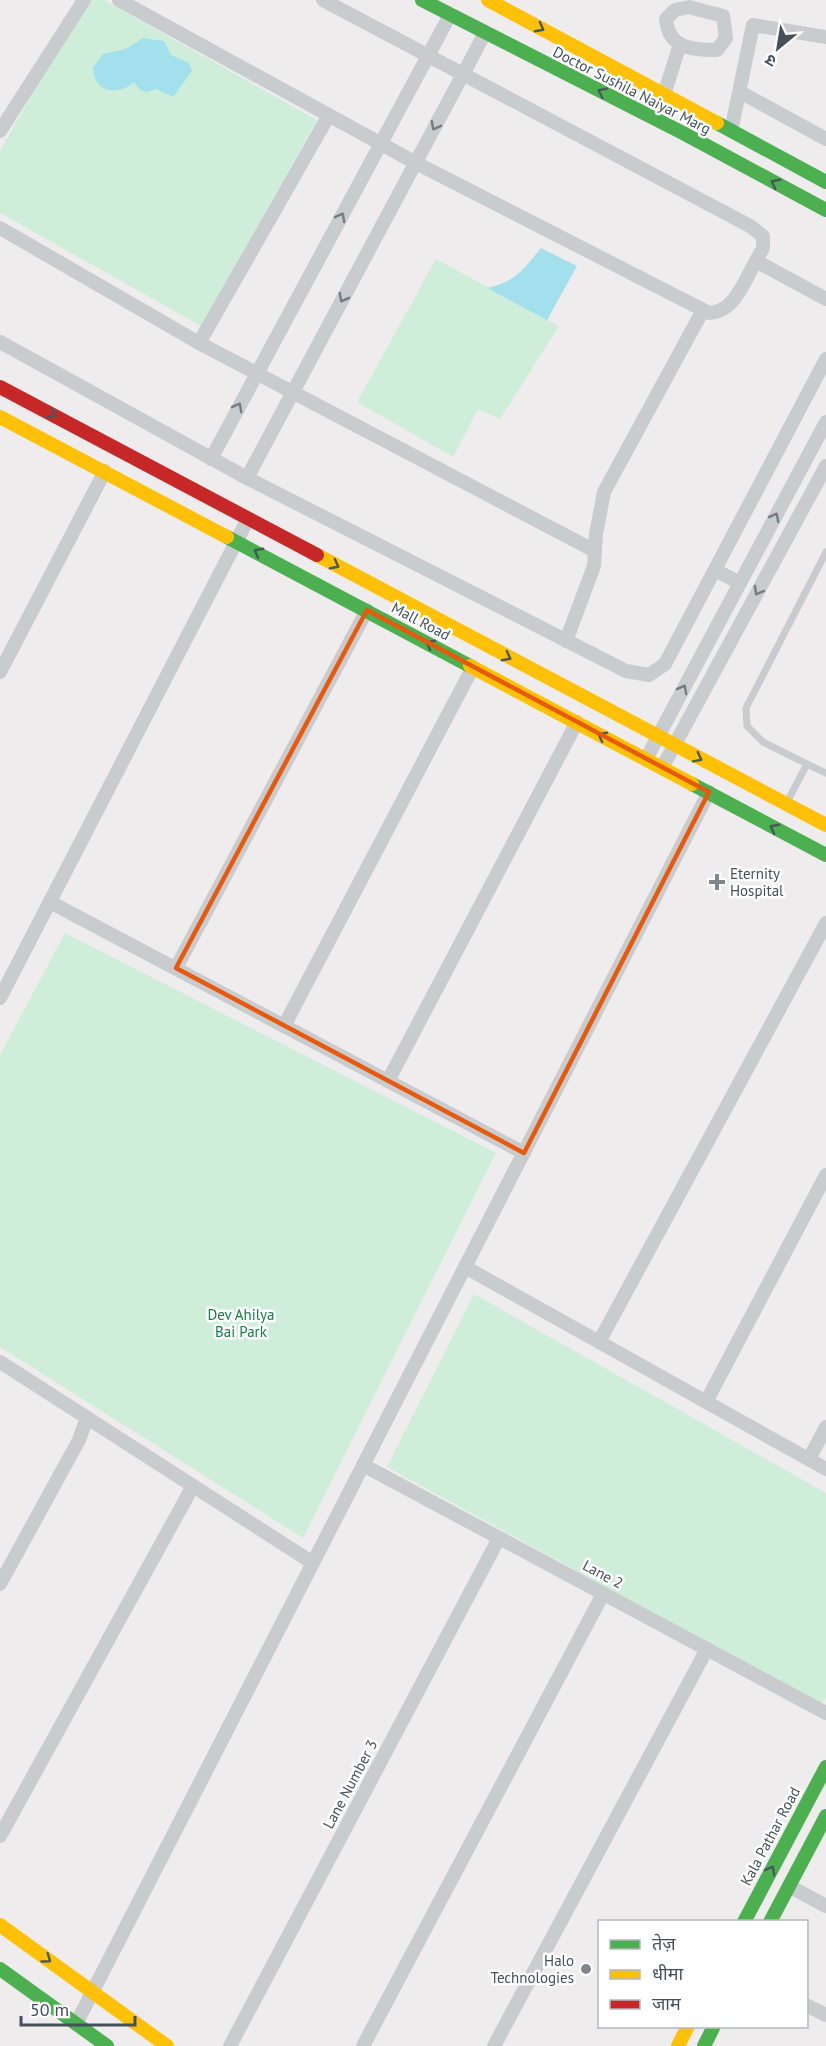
<svg xmlns="http://www.w3.org/2000/svg" width="826" height="2046" viewBox="0 0 826 2046" font-family="'PT Sans','Noto Sans Devanagari',sans-serif">
	<style>
		.green { fill: #cfeeda }
		.water { fill: #a2e0ee }
		.lines { fill: none; stroke-linecap: round; stroke-linejoin: round }
		.lane { stroke: #c9ccce; stroke-width: 7 }
		.street { stroke: #c9ccce; stroke-width: 14 }
		.fast { stroke: #4caf50; stroke-width: 14 }
		.slow { stroke: #ffc107; stroke-width: 14 }
		.jam { stroke: #c62828; stroke-width: 14 }
		.oneway { stroke: #455a59 }
		.oneway2 { stroke: #737b83 }
		.marked { fill: none; stroke: #e8590c; stroke-width: 4.5; stroke-linejoin: round }
		.poi-dot { fill: #80878d; stroke: #fff; stroke-width: 2 }
		.labels { text-anchor: middle; dominant-baseline: central; stroke-width: 5; stroke-linejoin: round; paint-order: stroke }
		.street-label { font-size: 15px; fill: #44505a; stroke: #fff }
		.poi-label { font-size: 15px; fill: #44505a; stroke: #fff; text-anchor: start }
		.park-label { font-size: 15px; fill: #137d44; stroke: #fff }
	</style>
	<rect width="100%" height="100%" fill="#eeeced"/>
	<g class="green">
		<polygon points="85,0 104,0 317,120 201,326 0,213 0,151"/>
		<polygon points="436,259 559,326 500,419 478,409 453,457 357,402"/>
		<polygon points="65,933 496,1153 303,1538 0,1347 0,1055"/>
		<polygon points="474,1294 826,1493 826,1697 821,1705 387,1467"/>
	</g>
	<g class="water">
		<path d="M143,38l21,3 7,14 18,8 3,8 -19,26 -17,-8 -9,3 -7,-2 -6,-8c-16,15 -41,10 -41,-15l10,-13 23,-5z"/>
		<path d="M541,248l36,18 -30,54 -60,-32c27,-5 38,-20 54,-40z"/>
	</g>
	<g class="lines">
		<g class="lane">
			<polyline points="807,764 826,773"/>
			<polyline points="787,802 807,764 763,742 747,726 746,708 826,552"/>
		</g>
		<g class="street">
			<path d="M119,0l297,163 293,150c26,-1 35,-32 47,-52"/>
			<polyline points="323,0 750,226 763,236 763,248 756,261 826,299"/>
			<path d="M689,7l34,9 3,22 -9,12c-25,0 -48,-1 -51,-31l9,-9z"/>
			<polyline points="740,92 826,139"/>
			<polyline points="664,95 680,44"/>
			<polyline points="0,131 84,0"/>
			<polyline points="731,131 753,25 826,37"/>
			<polyline points="0,228 199,343 595,551"/>
			<polyline points="0,342 247,478 626,671 649,675 665,664 826,359"/>
			<polyline points="199,343 329,115"/>
			<polyline points="211,459 450,15"/>
			<polyline points="247,478 485,33"/>
			<polyline points="715,570 740,583"/>
			<polyline points="566,641 594,566 596,534 604,492 703,310"/>
			<polyline points="0,672 105,471"/>
			<polyline points="646,759 826,422"/>
			<polyline points="662,768 826,466"/>
			<polyline points="50,902 524,1153"/>
			<polyline points="176,968 367,610"/>
			<polyline points="0,998 248,519"/>
			<polyline points="284,1026 473,667"/>
			<polyline points="388,1081 577,722"/>
			<polyline points="465,1267 826,1469"/>
			<polyline points="599,1342 826,923"/>
			<polyline points="0,1362 313,1563"/>
			<polyline points="706,1402 826,1175"/>
			<polyline points="809,1459 826,1427"/>
			<polyline points="363,1465 826,1713"/>
			<polyline points="0,1584 79,1440 87,1418"/>
			<polyline points="0,1836 193,1486"/>
			<polyline points="789,1886 826,1906"/>
			<polyline points="806,2005 826,2015"/>
			<polyline points="76,2024 709,792"/>
			<polyline points="230,2046 499,1538"/>
			<polyline points="363,2046 603,1594"/>
			<polyline points="494,2046 707,1649"/>
		</g>
		<g class="fast">
			<polyline points="422,0 683,133 826,210"/>
			<polyline points="717,123 826,182"/>
			<polyline points="227,537 470,666"/>
			<polyline points="692,784 826,855"/>
			<polyline points="744,1922 826,1767"/>
			<polyline points="770,1922 826,1816"/>
			<polyline points="0,1969 107,2046"/>
			<polyline points="704,2046 714,2026"/>
		</g>
		<g class="slow">
			<polyline points="488,0 717,123"/>
			<polyline points="0,417 227,537"/>
			<polyline points="317,555 826,825"/>
			<polyline points="470,666 692,784"/>
			<polyline points="0,1925 167,2046"/>
			<polyline points="678,2046 688,2026"/>
		</g>
		<polyline class="jam" points="0,387 317,555"/>
	</g>
	<defs><path id="oneway-chevron" d="M-2-3.5L2.5 0L-2 3.5" fill="none" stroke-width="1.6" stroke-linecap="round" stroke-linejoin="round" transform="scale(1.5)"/></defs>
	<g class="oneway">
		<use href="#oneway-chevron" transform="translate(540 28) rotate(28)"/>
		<use href="#oneway-chevron" transform="translate(602 92) rotate(-153)"/>
		<use href="#oneway-chevron" transform="translate(775 183) rotate(-152)"/>
		<use href="#oneway-chevron" transform="translate(52 414) rotate(28)"/>
		<use href="#oneway-chevron" transform="translate(258 552) rotate(-152)"/>
		<use href="#oneway-chevron" transform="translate(335 565) rotate(28)"/>
		<use href="#oneway-chevron" transform="translate(430 644) rotate(-152)"/>
		<use href="#oneway-chevron" transform="translate(507 657) rotate(28)"/>
		<use href="#oneway-chevron" transform="translate(602 736) rotate(-152)"/>
		<use href="#oneway-chevron" transform="translate(698 758) rotate(27)"/>
		<use href="#oneway-chevron" transform="translate(774 828) rotate(-152)"/>
		<use href="#oneway-chevron" transform="translate(771 1870) rotate(-62)"/>
		<use href="#oneway-chevron" transform="translate(47 1959) rotate(36)"/>
	</g>
	<g class="oneway2">
		<use href="#oneway-chevron" transform="translate(435 126) rotate(118)"/>
		<use href="#oneway-chevron" transform="translate(341 217) rotate(-62)"/>
		<use href="#oneway-chevron" transform="translate(343 298) rotate(118)"/>
		<use href="#oneway-chevron" transform="translate(238 407) rotate(-62)"/>
		<use href="#oneway-chevron" transform="translate(775 517) rotate(-62)"/>
		<use href="#oneway-chevron" transform="translate(758 591) rotate(119)"/>
		<use href="#oneway-chevron" transform="translate(683 689) rotate(-62)"/>
	</g>
	<path class="marked" d="M367,610l342,182 -185,361 -348,-185z"/>
	<g class="poi-dot">
		<path d="M714 873h6v6h6v6h-6v6h-6v-6h-6v-6h6z"/>
		<circle cx="586" cy="1969" r="6"/>
	</g>
	<g class="labels">
		<g class="street-label">
			<text transform="translate(632 90) rotate(27)">Doctor Sushila Naiyar Marg</text>
			<text transform="translate(421 621) rotate(28)">Mall Road</text>
			<text transform="translate(603 1574) rotate(28)">Lane 2</text>
			<text transform="translate(350 1784) rotate(-62)">Lane Number 3</text>
			<text transform="translate(770 1836) rotate(-62)">Kala Pathar Road</text>
		</g>
		<g class="poi-label">
			<text x="730" y="873">Eternity<tspan x="730" dy="17">Hospital</tspan></text>
			<text x="574" y="1960" text-anchor="end">Halo<tspan x="574" dy="17">Technologies</tspan></text>
		</g>
		<g class="park-label">
			<text x="241" y="1314">Dev Ahilya<tspan x="241" dy="17">Bai Park</tspan></text>
		</g>
	</g>
	<rect x="598" y="1920" width="210" height="108" fill="#ffffff" stroke="#b4b9bd" stroke-width="1.5"/>
	<rect x="610" y="1940" width="30" height="9" fill="#4caf50" stroke="#b4b9bd" stroke-width="1.5"/>
	<text x="652" y="1950" font-size="18" fill="#44505a">तेज़</text>
	<rect x="610" y="1970" width="30" height="9" fill="#ffc107" stroke="#b4b9bd" stroke-width="1.5"/>
	<text x="652" y="1980" font-size="18" fill="#44505a">धीमा</text>
	<rect x="610" y="2000" width="30" height="9" fill="#c62828" stroke="#b4b9bd" stroke-width="1.5"/>
	<text x="652" y="2010" font-size="18" fill="#44505a">जाम</text>
	<g transform="translate(778 48) rotate(210)" stroke="#ffffff" stroke-width="4.5" paint-order="stroke">
	<path d="M0-4.5L10 22L0 15L-10 22Z" fill="#44505a"/>
	<text y="-9" font-size="16" font-weight="bold" text-anchor="middle" fill="#44505a">उ</text>
	</g>
	<path d="M21 2016v9h114v-9" fill="none" stroke="#44505a" stroke-width="3"/>
	<text x="30" y="2016" font-size="18" fill="#44505a" stroke="#ffffff" stroke-width="4.5" paint-order="stroke">50 m</text>
</svg>
